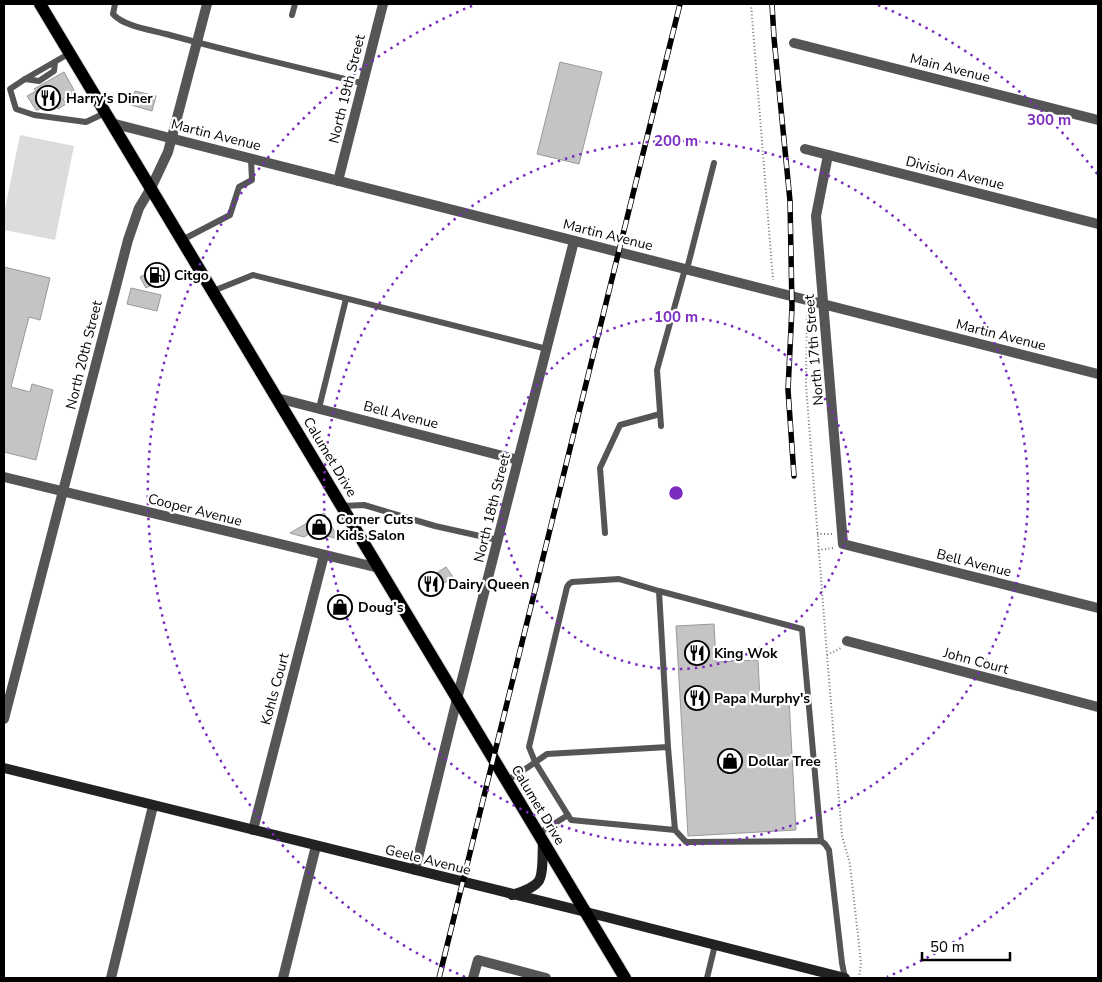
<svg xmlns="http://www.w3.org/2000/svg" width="1102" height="982" viewBox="0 0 1102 982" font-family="'Nunito Sans',sans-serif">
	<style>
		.green { fill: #dcdcdc }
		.building { fill: #c4c4c4; stroke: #999 }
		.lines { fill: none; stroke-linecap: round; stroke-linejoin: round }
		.primary-casing { stroke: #dbdbdb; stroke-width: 14 }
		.path { stroke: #777; stroke-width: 2; stroke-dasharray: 1 2.5; stroke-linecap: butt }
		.lane { stroke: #555; stroke-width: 6 }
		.street { stroke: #555; stroke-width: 10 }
		.secondary { stroke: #222; stroke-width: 10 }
		.primary { stroke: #000; stroke-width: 12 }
		.rail-casing { stroke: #000; stroke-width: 5.5 }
		.rail { stroke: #fff; stroke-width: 4; stroke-dasharray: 11; stroke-linecap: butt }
		.ring { fill: none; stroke: #7b2cbf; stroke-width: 2.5; stroke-dasharray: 2.5 5 }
		.labels { text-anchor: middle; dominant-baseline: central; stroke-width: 4.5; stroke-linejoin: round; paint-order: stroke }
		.street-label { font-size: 14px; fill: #000; stroke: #fff }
		.poi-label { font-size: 14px; font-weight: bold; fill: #000; stroke: #fff; text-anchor: start }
		.centre { fill: #7b2cbf; stroke: #fff; stroke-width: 2.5 }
		.ring-label { font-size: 15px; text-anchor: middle; font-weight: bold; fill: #7b2cbf; stroke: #fff; stroke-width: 4.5; stroke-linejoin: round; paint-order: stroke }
	</style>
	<rect width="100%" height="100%" fill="#fff"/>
	<polygon class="green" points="20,135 74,146 55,240 4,230 4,214"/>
	<g class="building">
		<polygon points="560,62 602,72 579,164 537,154"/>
		<polygon points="64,72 75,92 63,99 66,104 58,109 56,105 47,110 44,106 38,110 36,110 27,96 36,91 34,89"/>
		<polygon points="135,91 156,96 152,111 131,105"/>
		<polygon points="161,265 167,276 146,288 140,277"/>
		<polygon points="4,267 50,278 40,320 29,317 11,387 30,392 32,384 53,390 36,460 4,452"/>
		<polygon points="131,288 161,295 157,311 127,304"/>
		<polygon points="324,513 339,539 319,534 313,537 311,533 304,537 290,533"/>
		<polygon points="446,567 453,577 425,596 418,585"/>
		<polygon points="714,624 716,662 758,660 760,700 789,699 796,830 688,836 676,626"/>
	</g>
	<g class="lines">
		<defs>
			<polyline id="primary" points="40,4 625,978"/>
		</defs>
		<use href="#primary" class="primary-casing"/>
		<g class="path">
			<polyline points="751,4 773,280"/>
			<polyline points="807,312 806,385 827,655 842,836 850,864 861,963 859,978"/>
			<polyline points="817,534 833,534"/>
			<polyline points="818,550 833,548"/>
			<polyline points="827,655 841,648"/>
		</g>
		<g class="lane">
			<path d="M115,4l-2,10c10,12 38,16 53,20 65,18 131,33 196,49"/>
			<polyline points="292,15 295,4"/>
			<polyline points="70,53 25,79 10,89 16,109 34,115 86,122 105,113"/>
			<polyline points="25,79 39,81 54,71 55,62"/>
			<polyline points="182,240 230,215 239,187 252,180 251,159"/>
			<polyline points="687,269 714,163"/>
			<polyline points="213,291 253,275 547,349"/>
			<polyline points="319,408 346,299"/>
			<polyline points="661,426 657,370 685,269"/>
			<polyline points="342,506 364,505 435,526 498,540"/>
			<polyline points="605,533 600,468 620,425 660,414"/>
			<polyline points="659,591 802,629 821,841"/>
			<path d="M506,781c14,-8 27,-17 41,-27l121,-7 -9,-156 -40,-12 -47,3 -3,2 -2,3 -38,160 6,15 36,58 104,10 -7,-83"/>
			<polyline points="675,830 686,842 821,841 825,844 829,850 842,963 845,978"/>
			<polyline points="538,834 568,815"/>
			<polyline points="707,978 715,945"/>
		</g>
		<g class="street">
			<polyline points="794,43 1098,120"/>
			<polyline points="111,123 1098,374"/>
			<polyline points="805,149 1098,224"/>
			<polyline points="828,155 816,216 843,544 1098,608"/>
			<polyline points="338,181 383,4"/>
			<polyline points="277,398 518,460"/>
			<polyline points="4,477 379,568"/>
			<polyline points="847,641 1098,707"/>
			<polyline points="4,719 128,240 139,208 151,188 168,152 207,4"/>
			<polyline points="253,830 324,555"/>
			<polyline points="415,870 457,699 574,241"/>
			<polyline points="111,978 153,806"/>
			<polyline points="283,978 316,846"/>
			<polyline points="473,978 478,960 546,978"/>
		</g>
		<g class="secondary">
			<polyline points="4,768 606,917 845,978"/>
			<path d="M512,895c9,-3 20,-6 26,-13 6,-7 4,-29 5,-39"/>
		</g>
		<use href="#primary" class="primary"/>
		<defs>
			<g id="rail">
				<polyline points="772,4 774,38 790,201 792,307 788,390 794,476"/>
				<polyline points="439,978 680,4"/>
			</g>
		</defs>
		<use href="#rail" class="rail-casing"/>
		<use href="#rail" class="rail"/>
	</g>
	<g class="ring">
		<circle cx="676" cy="493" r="176"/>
		<circle cx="676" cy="493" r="352"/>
		<path d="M1098 811A528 528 0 0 1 887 977M465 977A528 528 0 0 1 474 5M878 5A528 528 0 0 1 1098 175"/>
	</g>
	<defs>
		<symbol id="restaurant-ring" viewBox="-11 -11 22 22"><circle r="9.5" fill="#fff" stroke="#000" stroke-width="1.5"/><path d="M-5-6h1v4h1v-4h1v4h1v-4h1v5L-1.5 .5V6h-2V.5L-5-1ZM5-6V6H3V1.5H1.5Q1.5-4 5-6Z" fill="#000"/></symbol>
		<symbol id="fuel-ring" viewBox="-11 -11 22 22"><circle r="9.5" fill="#fff" stroke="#000" stroke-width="1.5"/><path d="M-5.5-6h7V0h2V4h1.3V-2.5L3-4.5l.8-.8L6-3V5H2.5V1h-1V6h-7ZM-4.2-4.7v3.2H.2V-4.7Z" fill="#000"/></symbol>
		<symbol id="shop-ring" viewBox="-11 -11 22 22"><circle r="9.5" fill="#fff" stroke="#000" stroke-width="1.5"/><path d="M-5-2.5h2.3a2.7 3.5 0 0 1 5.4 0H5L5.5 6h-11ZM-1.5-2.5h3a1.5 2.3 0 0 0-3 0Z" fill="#000"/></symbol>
	</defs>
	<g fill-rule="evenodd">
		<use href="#restaurant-ring" x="34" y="84" width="28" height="28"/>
		<use href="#fuel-ring" x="143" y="261" width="28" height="28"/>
		<use href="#shop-ring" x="305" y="513" width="28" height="28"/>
		<use href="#restaurant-ring" x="417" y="570" width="28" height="28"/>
		<use href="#shop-ring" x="326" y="593" width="28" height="28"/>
		<use href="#restaurant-ring" x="683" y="639" width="28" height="28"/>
		<use href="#restaurant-ring" x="683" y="684" width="28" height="28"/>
		<use href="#shop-ring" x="716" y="747" width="28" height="28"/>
	</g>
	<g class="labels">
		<g class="street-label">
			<text transform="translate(950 68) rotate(14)">Main Avenue</text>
			<text transform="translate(347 89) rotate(-76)">North 19th Street</text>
			<text transform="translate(216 135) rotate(14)">Martin Avenue</text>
			<text transform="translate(955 173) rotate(14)">Division Avenue</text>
			<text transform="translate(608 235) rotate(14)">Martin Avenue</text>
			<text transform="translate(1001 335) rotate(14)">Martin Avenue</text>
			<text transform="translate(814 350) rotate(-95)">North 17th Street</text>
			<text transform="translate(84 355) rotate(-76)">North 20th Street</text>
			<text transform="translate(401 415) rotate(14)">Bell Avenue</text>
			<text transform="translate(330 457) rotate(59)">Calumet Drive</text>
			<text transform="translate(492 508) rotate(-76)">North 18th Street</text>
			<text transform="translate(195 510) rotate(14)">Cooper Avenue</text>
			<text transform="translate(974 563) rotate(14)">Bell Avenue</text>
			<text transform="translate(976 661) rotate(15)">John Court</text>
			<text transform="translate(275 689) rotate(-75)">Kohls Court</text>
			<text transform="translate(538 805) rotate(59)">Calumet Drive</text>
			<text transform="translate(428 860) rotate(14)">Geele Avenue</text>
		</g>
		<g class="poi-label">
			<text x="66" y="98">Harry's Diner</text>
			<text x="174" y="275">Citgo</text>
			<text x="336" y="519">Corner Cuts<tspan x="336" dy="16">Kids Salon</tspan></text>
			<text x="448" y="584">Dairy Queen</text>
			<text x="358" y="607">Doug's</text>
			<text x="714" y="653">King Wok</text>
			<text x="714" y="698">Papa Murphy's</text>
			<text x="748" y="761">Dollar Tree</text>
		</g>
	</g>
	<circle cx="676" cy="493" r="8" class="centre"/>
	<g class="ring-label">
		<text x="1049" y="125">300 m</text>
		<text x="676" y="146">200 m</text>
		<text x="676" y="322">100 m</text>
	</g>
	<rect width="1102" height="982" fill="none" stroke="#000000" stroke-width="10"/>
	<path d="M922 952v8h88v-8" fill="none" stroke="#000000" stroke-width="2.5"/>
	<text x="930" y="952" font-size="15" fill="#000000" stroke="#ffffff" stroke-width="4" paint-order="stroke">50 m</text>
</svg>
